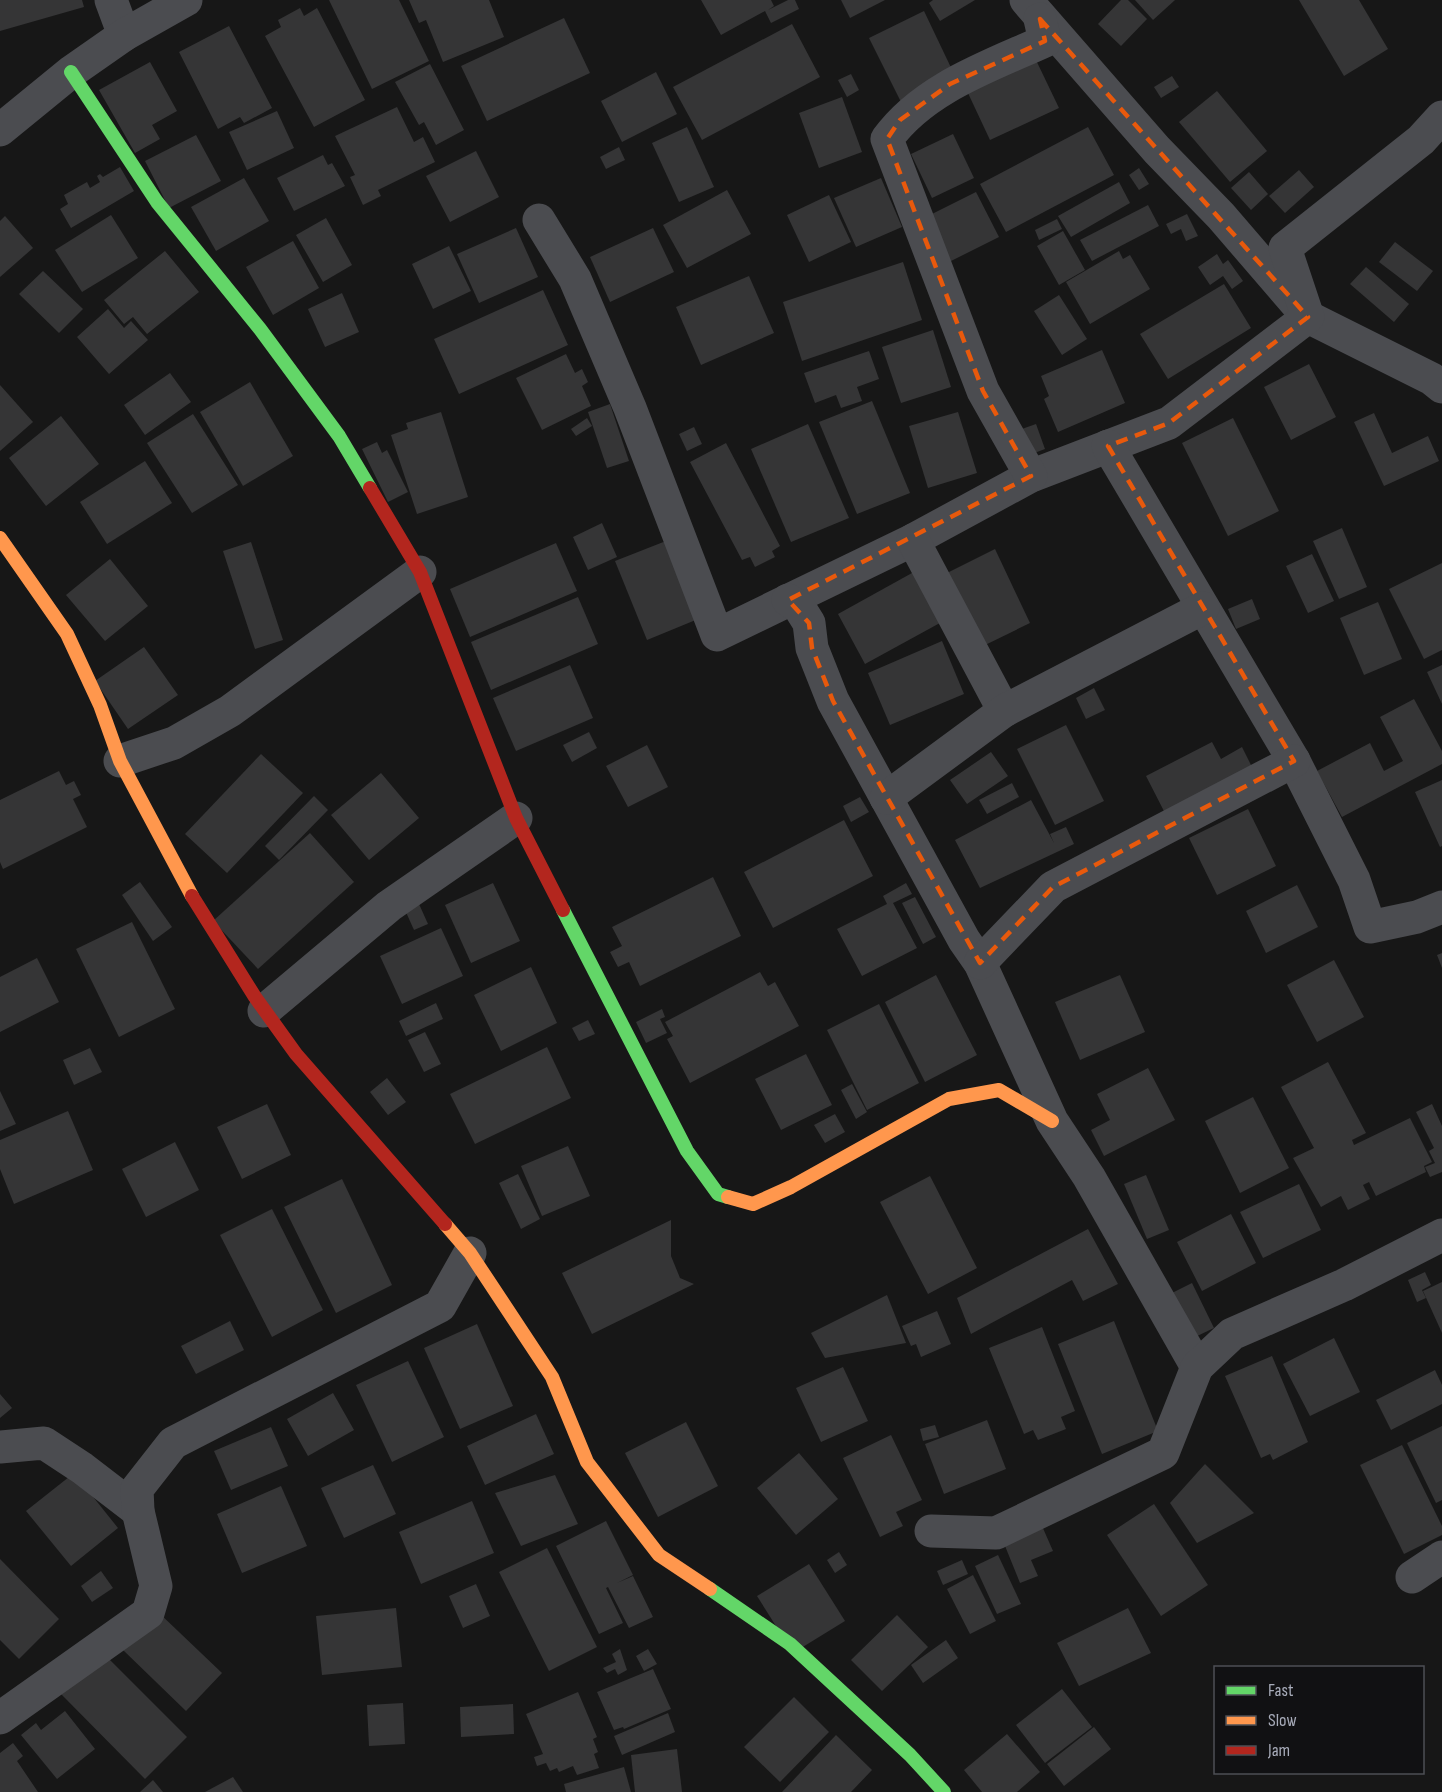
<svg xmlns="http://www.w3.org/2000/svg" width="1442" height="1792" viewBox="0 0 1442 1792" font-family="'Sofia Sans Condensed',sans-serif">
	<style>
		.building { fill: #353536 }
		.lines { fill: none; stroke-linecap: round; stroke-linejoin: round }
		.street { stroke: #4b4c50; stroke-width: 33 }
		.fast { stroke: #63d668; stroke-width: 14 }
		.slow { stroke: #ff974d; stroke-width: 14 }
		.jam { stroke: #b3261e; stroke-width: 14 }
		.marked { fill: none; stroke: #e8590c; stroke-width: 4.5; stroke-dasharray: 12 8; stroke-linejoin: round }
	</style>
	<rect width="100%" height="100%" fill="#171717"/>
	<g class="building">
		<polygon points="0,0 82,0 84,7 0,31"/>
		<polygon points="329,0 399,0 429,61 372,89"/>
		<polygon points="409,0 489,0 504,37 443,62 426,20 419,23"/>
		<polygon points="701,0 771,0 774,6 768,10 788,0 795,0 799,9 771,23 765,11 721,35"/>
		<polygon points="841,0 885,0 850,18"/>
		<polygon points="933,0 975,0 940,21 929,3"/>
		<polygon points="1121,0 1128,0 1147,19 1121,46 1098,24"/>
		<polygon points="1135,0 1175,0 1153,20"/>
		<polygon points="1299,0 1359,0 1388,49 1344,76"/>
		<polygon points="300,8 304,16 317,8 365,100 314,127 265,36 281,27 278,20"/>
		<polygon points="924,11 955,76 901,102 869,38"/>
		<polygon points="564,18 590,73 487,121 461,66"/>
		<polygon points="792,24 820,77 702,140 673,87"/>
		<polygon points="229,26 272,108 244,123 240,117 218,129 179,52"/>
		<polygon points="1035,58 1059,108 990,140 967,91"/>
		<polygon points="150,62 177,111 152,125 160,139 135,153 99,90"/>
		<polygon points="430,64 464,130 436,145 424,122 419,125 395,82"/>
		<polygon points="656,72 677,114 622,142 601,101"/>
		<polygon points="851,74 859,90 847,97 838,80"/>
		<polygon points="1172,76 1179,87 1161,98 1154,87"/>
		<polygon points="1217,91 1267,151 1230,182 1179,122"/>
		<polygon points="842,97 862,152 819,168 799,113"/>
		<polygon points="397,107 414,142 423,137 435,162 378,190 381,196 363,205 350,177 355,175 335,136"/>
		<polygon points="277,111 294,148 247,170 229,132"/>
		<polygon points="687,127 714,187 679,202 652,143"/>
		<polygon points="1088,127 1114,175 1006,232 980,184"/>
		<polygon points="953,134 974,178 932,198 911,154"/>
		<polygon points="196,135 221,181 169,208 145,161"/>
		<polygon points="619,147 625,160 606,169 600,157"/>
		<polygon points="476,151 499,197 450,222 426,176"/>
		<polygon points="323,155 328,165 332,163 345,186 294,211 277,178"/>
		<polygon points="120,167 134,191 71,228 60,209 68,204 64,195 87,182 90,188 100,182 97,176 100,174 103,177"/>
		<polygon points="1139,168 1149,184 1139,190 1129,175"/>
		<polygon points="1299,170 1314,187 1285,213 1269,196"/>
		<polygon points="1249,172 1268,194 1251,210 1231,188"/>
		<polygon points="244,178 269,221 216,251 191,207"/>
		<polygon points="881,178 902,227 856,247 834,198"/>
		<polygon points="1119,182 1130,203 1071,237 1058,216"/>
		<polygon points="727,190 751,234 687,268 663,225"/>
		<polygon points="976,192 999,237 949,262 926,217"/>
		<polygon points="829,195 851,242 809,262 787,215"/>
		<polygon points="1148,205 1159,226 1092,261 1080,240"/>
		<polygon points="1187,214 1198,236 1186,241 1181,229 1171,234 1166,224"/>
		<polygon points="111,215 138,258 82,292 55,250"/>
		<polygon points="5,216 33,248 0,277 0,221"/>
		<polygon points="326,218 352,265 323,282 296,235"/>
		<polygon points="1057,219 1062,229 1039,240 1035,230"/>
		<polygon points="516,228 538,277 479,303 457,254"/>
		<polygon points="653,228 674,272 610,302 590,257"/>
		<polygon points="1063,231 1085,270 1059,285 1037,246"/>
		<polygon points="293,241 319,288 273,315 246,267"/>
		<polygon points="1395,242 1433,271 1417,291 1379,262"/>
		<polygon points="449,246 471,291 433,309 412,264"/>
		<polygon points="165,251 199,292 147,334 133,317 124,324 104,300"/>
		<polygon points="1119,251 1123,259 1130,255 1150,289 1090,324 1066,282"/>
		<polygon points="1217,254 1223,264 1228,260 1243,281 1232,289 1223,276 1210,285 1198,267"/>
		<polygon points="903,262 922,320 802,361 783,302"/>
		<polygon points="1366,267 1409,304 1394,322 1350,284"/>
		<polygon points="43,271 83,309 59,333 19,294"/>
		<polygon points="749,276 774,333 701,365 676,307"/>
		<polygon points="1224,284 1251,328 1168,379 1140,334"/>
		<polygon points="543,290 568,345 459,394 434,339"/>
		<polygon points="342,293 359,332 325,347 308,309"/>
		<polygon points="1059,295 1087,339 1062,355 1034,311"/>
		<polygon points="108,309 124,328 131,321 148,340 109,374 77,337"/>
		<polygon points="933,330 951,387 901,403 882,347"/>
		<polygon points="1102,350 1125,403 1058,432 1044,399 1049,396 1041,376"/>
		<polygon points="869,351 879,379 857,387 862,401 841,408 836,395 815,403 804,373"/>
		<polygon points="566,354 575,373 582,369 588,382 582,386 591,406 542,430 516,378"/>
		<polygon points="1309,364 1336,417 1291,440 1264,387"/>
		<polygon points="170,373 191,402 145,435 124,405"/>
		<polygon points="250,382 293,456 243,486 200,412"/>
		<polygon points="0,385 33,422 0,451"/>
		<polygon points="872,401 910,493 857,514 819,422"/>
		<polygon points="610,404 629,461 607,468 588,412"/>
		<polygon points="441,412 468,497 417,514 391,435 408,429 406,423"/>
		<polygon points="958,412 977,473 928,488 909,426"/>
		<polygon points="1374,413 1392,453 1428,436 1439,461 1384,486 1354,422"/>
		<polygon points="193,414 238,485 192,513 147,443"/>
		<polygon points="61,416 99,464 46,506 9,458"/>
		<polygon points="587,418 592,426 576,436 571,429"/>
		<polygon points="1233,418 1279,511 1228,536 1182,443"/>
		<polygon points="808,424 849,518 791,542 751,449"/>
		<polygon points="1036,424 1045,449 1029,455 1019,430"/>
		<polygon points="694,427 702,444 687,451 679,434"/>
		<polygon points="377,442 382,453 387,450 408,492 388,502 362,449"/>
		<polygon points="726,443 780,546 772,551 775,557 755,567 750,557 742,560 690,462"/>
		<polygon points="145,461 172,503 107,544 80,502"/>
		<polygon points="602,523 617,557 588,570 573,537"/>
		<polygon points="1342,528 1367,587 1339,599 1313,541"/>
		<polygon points="671,539 703,617 647,640 615,561"/>
		<polygon points="251,542 283,640 255,649 223,551"/>
		<polygon points="556,543 577,591 470,637 450,589"/>
		<polygon points="995,549 1030,623 979,648 943,575"/>
		<polygon points="1312,554 1334,601 1308,613 1286,566"/>
		<polygon points="110,559 148,606 105,641 66,595"/>
		<polygon points="1442,563 1442,650 1424,659 1389,589"/>
		<polygon points="921,568 949,618 865,664 838,614"/>
		<polygon points="578,597 598,644 491,690 471,642"/>
		<polygon points="1252,599 1260,619 1236,629 1228,609"/>
		<polygon points="1378,602 1402,659 1364,675 1340,618"/>
		<polygon points="942,641 964,694 890,725 868,673"/>
		<polygon points="144,647 178,695 128,729 95,681"/>
		<polygon points="570,665 593,718 516,751 493,698"/>
		<polygon points="1442,665 1442,704 1427,672"/>
		<polygon points="1094,688 1105,710 1086,719 1076,698"/>
		<polygon points="1414,699 1442,751 1442,764 1342,817 1317,771 1370,743 1384,771 1403,761 1380,717"/>
		<polygon points="1066,725 1104,801 1055,825 1017,749"/>
		<polygon points="589,732 597,748 572,762 563,745"/>
		<polygon points="1212,742 1221,759 1242,747 1252,767 1167,817 1146,776"/>
		<polygon points="647,745 668,787 628,807 606,766"/>
		<polygon points="991,752 1008,776 967,804 950,780"/>
		<polygon points="261,754 303,793 227,873 185,834"/>
		<polygon points="59,771 66,785 74,781 81,795 73,799 87,827 3,869 0,862 0,800"/>
		<polygon points="381,773 419,818 369,860 331,815"/>
		<polygon points="1442,780 1442,846 1440,847 1415,792"/>
		<polygon points="1012,783 1019,797 987,814 979,800"/>
		<polygon points="314,796 328,810 279,860 265,846"/>
		<polygon points="860,797 869,812 851,822 843,806"/>
		<polygon points="1031,800 1054,843 1050,834 1066,827 1074,844 980,888 955,840"/>
		<polygon points="1248,809 1276,866 1217,895 1189,838"/>
		<polygon points="844,820 873,876 773,928 744,872"/>
		<polygon points="310,833 354,882 258,969 213,921"/>
		<polygon points="713,877 741,936 640,986 629,962 618,967 610,952 622,946 612,927"/>
		<polygon points="140,882 172,927 153,941 122,895"/>
		<polygon points="493,883 520,941 471,963 445,905"/>
		<polygon points="906,883 912,894 893,903 917,948 862,976 837,929 887,904 883,896"/>
		<polygon points="1297,885 1318,927 1266,953 1246,911"/>
		<polygon points="915,897 936,937 923,944 902,903"/>
		<polygon points="419,904 428,924 414,930 405,910"/>
		<polygon points="132,922 175,1009 119,1037 76,949"/>
		<polygon points="441,928 463,976 402,1004 380,956"/>
		<polygon points="1442,953 1442,968 1437,955"/>
		<polygon points="37,958 59,1002 0,1032 0,977"/>
		<polygon points="1334,960 1364,1017 1317,1042 1287,985"/>
		<polygon points="531,967 557,1023 501,1051 474,995"/>
		<polygon points="760,972 768,986 775,982 799,1026 690,1083 667,1039 673,1036 665,1022"/>
		<polygon points="936,975 977,1055 925,1082 885,1002"/>
		<polygon points="1120,975 1145,1032 1080,1060 1055,1002"/>
		<polygon points="436,1003 443,1019 406,1036 399,1021"/>
		<polygon points="879,1004 919,1083 867,1110 827,1030"/>
		<polygon points="662,1009 665,1017 660,1019 667,1033 646,1043 636,1022"/>
		<polygon points="588,1020 595,1034 579,1041 572,1028"/>
		<polygon points="425,1032 441,1064 424,1072 408,1040"/>
		<polygon points="547,1047 571,1098 475,1144 450,1094"/>
		<polygon points="90,1048 102,1072 74,1085 63,1060"/>
		<polygon points="806,1054 832,1105 781,1130 755,1079"/>
		<polygon points="1328,1062 1366,1133 1352,1140 1354,1145 1410,1118 1432,1162 1424,1166 1426,1172 1376,1196 1369,1182 1363,1185 1370,1199 1348,1210 1341,1196 1321,1207 1293,1158 1314,1148 1281,1087"/>
		<polygon points="1148,1068 1175,1120 1104,1156 1091,1130 1110,1120 1097,1094"/>
		<polygon points="387,1078 406,1102 388,1115 370,1092"/>
		<polygon points="852,1084 867,1112 856,1119 841,1090"/>
		<polygon points="0,1091 16,1124 0,1131"/>
		<polygon points="1253,1097 1289,1168 1240,1193 1205,1121"/>
		<polygon points="267,1104 291,1155 242,1179 217,1127"/>
		<polygon points="1432,1104 1442,1126 1442,1172 1430,1177 1425,1167 1435,1163 1429,1151 1434,1148 1416,1112"/>
		<polygon points="68,1111 93,1170 14,1204 0,1169 0,1140"/>
		<polygon points="835,1114 845,1132 825,1143 814,1125"/>
		<polygon points="175,1142 199,1190 146,1217 122,1169"/>
		<polygon points="568,1146 590,1196 542,1216 521,1166"/>
		<polygon points="518,1174 540,1219 521,1229 499,1183"/>
		<polygon points="1146,1175 1169,1230 1147,1239 1124,1184"/>
		<polygon points="930,1176 977,1268 928,1294 880,1202"/>
		<polygon points="342,1179 392,1285 336,1313 284,1207"/>
		<polygon points="1299,1184 1321,1230 1263,1258 1240,1212"/>
		<polygon points="272,1209 323,1310 272,1337 220,1235"/>
		<polygon points="1231,1214 1256,1263 1202,1291 1177,1242"/>
		<polygon points="671,1220 671,1256 680,1278 694,1284 592,1334 562,1273"/>
		<polygon points="1088,1229 1118,1284 1083,1301 1072,1280 971,1334 957,1298"/>
		<polygon points="1425,1272 1431,1285 1422,1290 1426,1298 1417,1302 1408,1280"/>
		<polygon points="1442,1282 1442,1333 1423,1291"/>
		<polygon points="1192,1283 1214,1328 1193,1338 1170,1294"/>
		<polygon points="887,1295 906,1343 825,1358 811,1333"/>
		<polygon points="937,1311 951,1344 921,1357 916,1344 911,1346 902,1326"/>
		<polygon points="230,1321 244,1350 196,1374 181,1346"/>
		<polygon points="1114,1321 1158,1431 1102,1454 1058,1344"/>
		<polygon points="477,1324 513,1406 460,1429 424,1348"/>
		<polygon points="1042,1327 1075,1411 1061,1417 1066,1429 1038,1440 1033,1430 1024,1434 989,1348"/>
		<polygon points="1334,1338 1360,1392 1310,1416 1283,1364"/>
		<polygon points="1272,1356 1308,1442 1273,1460 1270,1454 1261,1458 1225,1376"/>
		<polygon points="408,1361 444,1437 392,1462 356,1385"/>
		<polygon points="843,1367 868,1421 821,1442 796,1388"/>
		<polygon points="1435,1370 1442,1385 1442,1404 1391,1430 1376,1400"/>
		<polygon points="333,1393 354,1430 308,1456 287,1419"/>
		<polygon points="0,1394 12,1408 0,1418"/>
		<polygon points="536,1414 554,1454 485,1485 467,1446"/>
		<polygon points="987,1420 1006,1469 944,1494 925,1444"/>
		<polygon points="686,1422 718,1486 658,1517 625,1453"/>
		<polygon points="935,1425 939,1437 923,1441 920,1429"/>
		<polygon points="1442,1426 1442,1500 1436,1503 1407,1443"/>
		<polygon points="271,1427 288,1466 231,1490 214,1451"/>
		<polygon points="891,1435 922,1500 896,1512 903,1526 880,1537 843,1458"/>
		<polygon points="1402,1445 1442,1526 1442,1535 1404,1554 1360,1465"/>
		<polygon points="799,1453 838,1499 796,1535 757,1488"/>
		<polygon points="1205,1464 1254,1513 1197,1543 1170,1503"/>
		<polygon points="373,1465 396,1514 344,1538 321,1488"/>
		<polygon points="74,1473 118,1528 71,1566 26,1511"/>
		<polygon points="555,1475 578,1524 521,1546 495,1493"/>
		<polygon points="281,1486 307,1546 242,1573 217,1514"/>
		<polygon points="472,1501 494,1553 421,1584 399,1532"/>
		<polygon points="1154,1504 1208,1585 1161,1616 1107,1535"/>
		<polygon points="606,1521 633,1575 617,1583 633,1576 653,1617 629,1628 608,1587 606,1588 623,1623 599,1634 556,1546"/>
		<polygon points="1042,1526 1053,1551 1031,1560 1038,1576 1020,1583 1003,1541"/>
		<polygon points="547,1548 597,1647 549,1671 499,1572"/>
		<polygon points="839,1552 847,1565 835,1573 827,1560"/>
		<polygon points="998,1555 1021,1604 997,1614 975,1566"/>
		<polygon points="0,1559 59,1619 19,1659 0,1640"/>
		<polygon points="962,1560 968,1574 943,1585 937,1571"/>
		<polygon points="809,1564 845,1621 793,1653 757,1596"/>
		<polygon points="101,1571 113,1588 92,1602 81,1586"/>
		<polygon points="973,1575 996,1621 970,1634 947,1589"/>
		<polygon points="476,1584 490,1616 463,1628 449,1596"/>
		<polygon points="396,1608 402,1667 322,1675 316,1616"/>
		<polygon points="1128,1608 1151,1653 1079,1686 1057,1643"/>
		<polygon points="158,1612 222,1673 186,1711 122,1649"/>
		<polygon points="897,1615 928,1647 882,1691 851,1660"/>
		<polygon points="946,1640 958,1658 923,1683 911,1665"/>
		<polygon points="620,1649 627,1670 618,1675 615,1669 607,1673 603,1668 616,1662 612,1654"/>
		<polygon points="648,1649 657,1664 644,1671 636,1656"/>
		<polygon points="102,1652 187,1737 145,1779 60,1693"/>
		<polygon points="653,1669 671,1709 624,1729 623,1727 614,1730 597,1692"/>
		<polygon points="1062,1689 1092,1727 1045,1763 1016,1725"/>
		<polygon points="578,1692 597,1737 593,1739 598,1752 594,1754 599,1768 577,1775 573,1766 559,1772 557,1768 550,1771 546,1763 537,1766 534,1757 543,1754 526,1714"/>
		<polygon points="794,1697 829,1732 780,1782 744,1747"/>
		<polygon points="403,1703 405,1744 369,1746 367,1705"/>
		<polygon points="513,1704 514,1734 461,1737 460,1707"/>
		<polygon points="65,1711 95,1749 57,1779 21,1735 36,1723 41,1730"/>
		<polygon points="668,1713 675,1732 622,1755 614,1736"/>
		<polygon points="1094,1727 1111,1749 1064,1786 1047,1764"/>
		<polygon points="1007,1734 1040,1772 1017,1792 982,1792 964,1770"/>
		<polygon points="836,1735 872,1770 851,1792 782,1792"/>
		<polygon points="13,1743 23,1756 17,1761 38,1792 0,1792 0,1753"/>
		<polygon points="677,1749 682,1792 635,1792 631,1755"/>
		<polygon points="624,1767 631,1792 566,1792 564,1784"/>
		<polygon points="233,1777 243,1792 205,1792"/>
		<polygon points="153,1780 163,1792 140,1792"/>
	</g>
	<g class="lines">
		<g class="street">
			<polyline points="111,0 124,35"/>
			<polyline points="1026,0 1157,150 1221,216 1308,317 1432,379 1442,387"/>
			<polyline points="0,130 71,72 124,35 186,0"/>
			<polyline points="539,220 575,279 630,408 717,635 913,540 1031,476 1169,423 1308,317 1285,248 1421,140 1442,117"/>
			<polyline points="1108,446 1294,761 1354,880 1370,927 1417,917 1442,907"/>
			<path d="M1031,476l-48,-85 -96,-252c37,-51 103,-73 158,-98l-5,-22"/>
			<polyline points="913,540 1004,711"/>
			<polyline points="788,600 799,607 809,623 812,648 833,701 964,940 980,963 1052,1121 1089,1177 1197,1367"/>
			<polyline points="120,761 174,743 230,711 420,572"/>
			<polyline points="886,798 1004,711 1203,608"/>
			<polyline points="980,963 1053,887 1294,761"/>
			<polyline points="264,1011 389,906 516,818"/>
			<polyline points="0,1447 44,1443 82,1468 138,1511"/>
			<polyline points="931,1531 996,1533 1163,1453 1197,1367 1232,1334 1344,1285 1442,1235"/>
			<polyline points="1412,1577 1442,1557"/>
			<polyline points="0,1718 148,1613 156,1586 138,1511 137,1489 173,1443 440,1306 470,1253"/>
		</g>
		<g class="fast">
			<polyline points="71,72 157,202 260,329 339,436 370,488"/>
			<polyline points="563,910 687,1151 718,1194 728,1197"/>
			<polyline points="710,1589 790,1644 910,1755 944,1792"/>
		</g>
		<g class="slow">
			<polyline points="0,538 67,634 100,705 120,761 192,896"/>
			<polyline points="728,1197 753,1204 791,1187 949,1099 999,1090 1052,1121"/>
			<polyline points="445,1224 470,1253 552,1377 587,1462 659,1555 710,1589"/>
		</g>
		<g class="jam">
			<polyline points="370,488 420,572 516,818 563,910"/>
			<polyline points="192,896 255,997 296,1054 445,1224"/>
		</g>
	</g>
	<path class="marked" d="M1040,19l268,298 -139,106 -61,23 186,315 -241,126 -73,76 -147,-262 -21,-53 -3,-25 -21,-23 243,-124 -48,-85 -96,-252 13,-19 50,-36 95,-43z"/>
	<rect x="1214" y="1666" width="210" height="108" fill="#111113" stroke="#4d4f55" stroke-width="1.5"/>
	<rect x="1226" y="1686" width="30" height="9" fill="#63d668" stroke="#4d4f55" stroke-width="1.5"/>
	<text x="1268" y="1696" font-size="18" fill="#a7abb9">Fast</text>
	<rect x="1226" y="1716" width="30" height="9" fill="#ff974d" stroke="#4d4f55" stroke-width="1.5"/>
	<text x="1268" y="1726" font-size="18" fill="#a7abb9">Slow</text>
	<rect x="1226" y="1746" width="30" height="9" fill="#b3261e" stroke="#4d4f55" stroke-width="1.5"/>
	<text x="1268" y="1756" font-size="18" fill="#a7abb9">Jam</text>
</svg>
